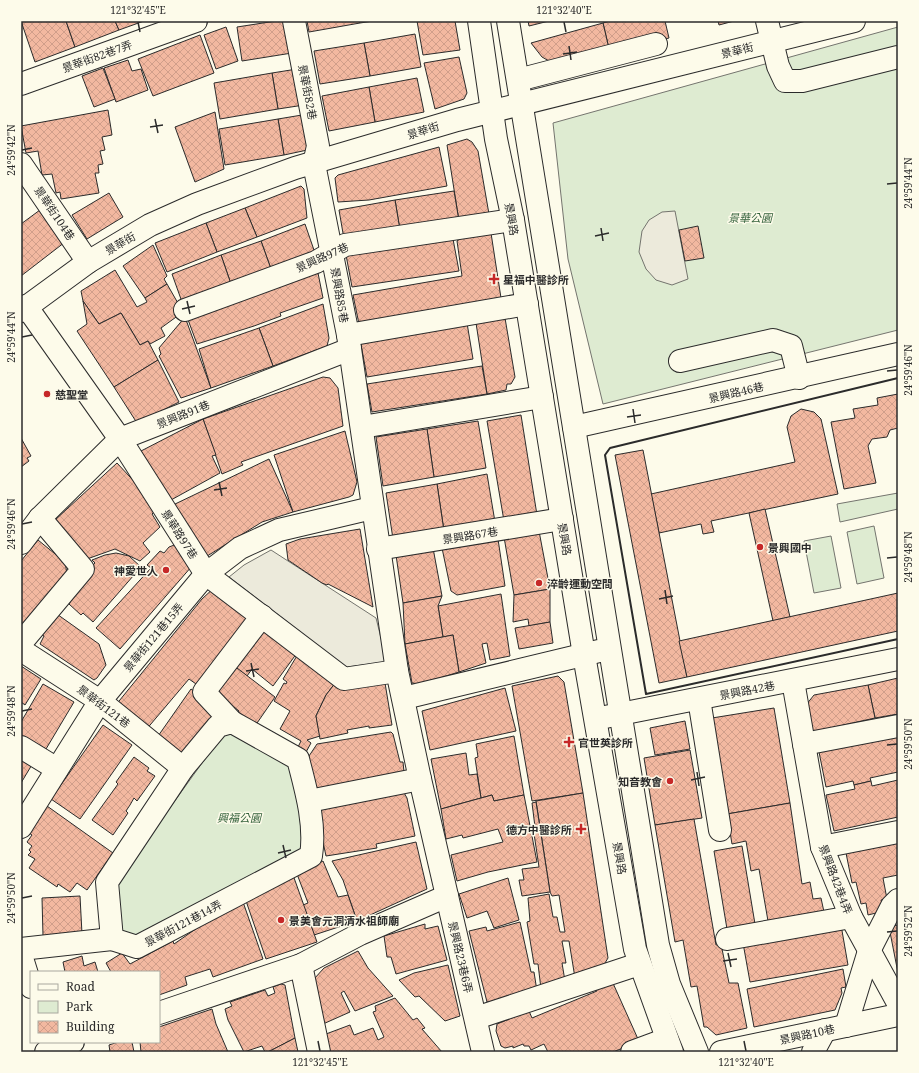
<svg xmlns="http://www.w3.org/2000/svg" width="919" height="1073" viewBox="0 0 919 1073" font-family="'Noto Serif','Noto Sans TC',serif">
	<style>
		.green { fill: #deebd1; stroke: #74746e }
		.parking { fill: #eceadb; stroke: #74746e }
		.building { fill: url(#building-cross-hatch); stroke: #2b2b2b }
		.lines { fill: none; stroke-linecap: round; stroke-linejoin: round }
		.minor-casing { stroke: #2b2b2b; stroke-width: 24 }
		.minor { stroke: #fdfbea; stroke-width: 22 }
		.wall { stroke: #2b2b2b; stroke-width: 2 }
		.ticks { fill: none; stroke: #2b2b2b; stroke-width: 1.5 }
		.poi-dot { fill: #c62828; stroke: #fdfbea; stroke-width: 1.5 }
		.labels { text-anchor: middle; dominant-baseline: central; stroke-width: 3; stroke-linejoin: round; paint-order: stroke }
		.street-label { font-size: 11px; fill: #2b2b2b; stroke: #fdfbea }
		.park-label { font-size: 11px; font-style: italic; fill: #34623c; stroke: #fdfbea }
		.poi-label { font-size: 11px; font-weight: bold; fill: #2b2b2b; stroke: #fdfbea; text-anchor: start }
		.neatline { fill: none; stroke: #2b2b2b; stroke-width: 1.5 }
		.ticks-label { font-size: 10px; text-anchor: middle; fill: #2b2b2b }
	</style>
	<defs>
		<pattern id="building-cross-hatch" width="8" height="8" patternUnits="userSpaceOnUse"><rect width="8" height="8" fill="#f2b8a0"/><path d="M0 0l8 8M0 8l8-8" fill="none" stroke="#d09e8a"/></pattern>
	</defs>
	<rect width="100%" height="100%" fill="#fdfbea"/>
	<g class="green">
		<polygon points="898,27 898,330 603,404 568,259 553,123"/>
		<polygon points="898,493 898,509 840,522 837,504"/>
		<polygon points="874,526 884,578 857,584 847,532"/>
		<polygon points="831,536 841,588 814,593 804,541"/>
		<polygon points="233,733 292,765 309,852 137,943 118,927 117,881 223,734"/>
	</g>
	<g class="parking">
		<polygon points="675,211 688,279 672,285 656,280 646,269 639,252 642,231 649,220 662,212"/>
		<polygon points="271,550 376,618 387,662 346,667 229,577 244,565"/>
	</g>
	<g class="building">
		<polygon points="21,21 66,21 75,47 35,62"/>
		<polygon points="66,21 115,21 119,30 75,47"/>
		<polygon points="115,21 144,21 119,30"/>
		<polygon points="276,21 287,21 292,53 242,61 237,27"/>
		<polygon points="307,21 359,21 360,23 309,32"/>
		<polygon points="359,21 373,21 360,23"/>
		<polygon points="417,21 455,21 460,50 423,55"/>
		<polygon points="528,21 549,21 529,26"/>
		<polygon points="610,21 665,21 669,38 610,53 603,23"/>
		<polygon points="718,21 734,21 719,25"/>
		<polygon points="603,23 610,53 549,61 542,57 531,43"/>
		<polygon points="226,27 238,61 216,69 204,35"/>
		<polygon points="415,34 421,67 370,76 364,43"/>
		<polygon points="200,35 214,73 153,96 138,59"/>
		<polygon points="364,43 370,76 320,84 314,51"/>
		<polygon points="459,57 467,93 464,99 435,109 424,63"/>
		<polygon points="128,60 132,71 141,69 148,90 116,102 104,68"/>
		<polygon points="103,68 115,99 94,107 82,76"/>
		<polygon points="297,69 304,105 278,109 272,73"/>
		<polygon points="272,73 278,109 220,119 214,83"/>
		<polygon points="417,78 424,112 375,122 369,87"/>
		<polygon points="369,87 375,122 329,131 322,96"/>
		<polygon points="108,110 112,135 102,137 105,150 100,151 103,164 98,165 99,173 95,173 99,193 61,199 60,192 56,193 52,174 42,175 38,151 26,153 21,126"/>
		<polygon points="215,112 224,169 195,182 175,127"/>
		<polygon points="302,115 312,149 284,155 278,119"/>
		<polygon points="278,119 284,155 225,165 219,129"/>
		<polygon points="467,139 472,142 478,151 489,214 459,221 447,145"/>
		<polygon points="439,147 447,186 369,200 338,202 335,178 338,175"/>
		<polygon points="301,186 304,189 307,218 257,237 245,208"/>
		<polygon points="454,191 459,221 400,230 395,200"/>
		<polygon points="109,193 123,217 87,239 72,215"/>
		<polygon points="395,200 400,230 344,239 339,210"/>
		<polygon points="44,207 69,239 21,276 21,224"/>
		<polygon points="245,208 257,237 217,252 206,223"/>
		<polygon points="206,223 217,252 167,272 155,243"/>
		<polygon points="305,224 315,253 271,269 261,241"/>
		<polygon points="698,226 704,258 685,261 679,230"/>
		<polygon points="491,233 501,298 359,324 353,295 462,276 457,241 463,237"/>
		<polygon points="453,239 459,271 352,287 346,255"/>
		<polygon points="261,241 271,269 231,284 221,255"/>
		<polygon points="153,245 167,276 164,279 167,284 145,298 123,266"/>
		<polygon points="221,255 231,284 182,302 172,274"/>
		<polygon points="317,268 323,298 280,313 281,316 254,326 197,344 187,317"/>
		<polygon points="115,270 137,307 147,302 145,298 167,284 183,312 161,328 165,336 150,344 148,341 140,345 121,313 99,324 83,301 81,291"/>
		<polygon points="83,301 99,324 121,313 140,345 148,341 158,360 114,387 77,331 87,324"/>
		<polygon points="323,304 329,338 327,346 273,366 259,328"/>
		<polygon points="185,317 211,388 181,398 159,356 161,354 159,348"/>
		<polygon points="505,318 515,377 511,384 507,384 506,390 487,394 476,323"/>
		<polygon points="467,323 473,359 367,377 360,339"/>
		<polygon points="259,328 273,366 211,388 199,349"/>
		<polygon points="158,360 179,402 137,423 114,387"/>
		<polygon points="482,366 487,394 372,412 367,384"/>
		<polygon points="323,377 330,378 338,388 343,426 241,462 243,465 222,474 203,419"/>
		<polygon points="898,394 898,428 890,430 887,437 872,439 868,446 876,483 844,489 831,422 855,418 853,409 878,405 877,398"/>
		<polygon points="801,409 814,412 821,419 838,494 711,521 714,532 703,534 701,524 659,533 651,494 795,462 787,427 791,416"/>
		<polygon points="521,415 537,515 504,521 487,421"/>
		<polygon points="203,419 216,455 212,456 220,473 171,500 141,451"/>
		<polygon points="478,421 486,468 434,477 427,429"/>
		<polygon points="427,429 434,477 383,486 376,437"/>
		<polygon points="345,431 357,482 353,495 349,497 293,512 274,455"/>
		<polygon points="21,438 31,456 27,458 29,461 21,467"/>
		<polygon points="643,450 687,677 659,683 615,455"/>
		<polygon points="269,459 293,512 262,522 204,558 173,505"/>
		<polygon points="117,463 143,491 155,511 152,514 160,527 143,543 150,552 140,561 115,549 87,559 55,520"/>
		<polygon points="487,474 495,522 444,531 437,484"/>
		<polygon points="437,484 444,531 393,539 386,493"/>
		<polygon points="765,509 790,617 773,621 749,513"/>
		<polygon points="360,529 373,607 328,584 327,585 322,583 288,560 286,544 300,539"/>
		<polygon points="539,531 550,589 514,595 504,537"/>
		<polygon points="498,539 505,586 457,595 451,591 442,548"/>
		<polygon points="38,540 65,562 67,574 21,632 21,561"/>
		<polygon points="177,544 192,566 120,649 96,628 151,568 147,565 160,551 164,553 169,547"/>
		<polygon points="433,548 442,596 403,603 396,555"/>
		<polygon points="116,553 129,556 141,567 93,622 83,613 81,615 69,604 72,599 66,594 95,563 92,560 105,555"/>
		<polygon points="216,586 254,616 196,684 189,679 145,731 115,706 202,599"/>
		<polygon points="550,589 550,622 529,626 528,619 513,622 514,595"/>
		<polygon points="898,593 898,631 687,677 679,641"/>
		<polygon points="501,594 510,656 490,660 487,643 482,644 486,663 459,672 453,635 443,637 438,606"/>
		<polygon points="442,596 438,606 443,637 405,644 403,603"/>
		<polygon points="54,612 99,644 106,665 97,678 94,680 40,644 44,636 38,632"/>
		<polygon points="550,622 553,643 519,649 515,628"/>
		<polygon points="265,623 297,653 273,686 252,669 247,676 235,667"/>
		<polygon points="453,635 459,672 420,684 412,683 405,644"/>
		<polygon points="298,654 336,682 326,695 316,716 320,736 307,740 311,743 305,754 297,749 301,741 280,729 290,711 274,701 284,683 286,684 287,682 283,679"/>
		<polygon points="227,664 235,670 237,668 275,697 255,726 236,715 239,711 234,707 231,712 210,689"/>
		<polygon points="21,666 41,679 25,705 21,702"/>
		<polygon points="558,676 564,682 583,793 532,801 512,686"/>
		<polygon points="898,678 898,714 875,718 868,685"/>
		<polygon points="336,682 342,684 343,690 385,683 392,725 369,728 369,726 347,730 348,733 320,739 316,716 326,695"/>
		<polygon points="43,684 74,702 46,749 21,735 21,722"/>
		<polygon points="868,685 875,718 812,732 806,705 814,695"/>
		<polygon points="505,688 516,731 430,750 422,711"/>
		<polygon points="191,689 221,711 185,761 156,739"/>
		<polygon points="774,708 790,803 727,814 712,718"/>
		<polygon points="685,721 690,749 655,755 650,728"/>
		<polygon points="103,725 132,745 80,819 51,799"/>
		<polygon points="391,732 393,734 400,762 403,762 404,772 313,796 309,756 317,744"/>
		<polygon points="514,736 524,795 494,801 492,795 481,798 475,758 478,757 476,744"/>
		<polygon points="898,736 898,772 870,778 871,781 854,785 853,781 826,787 819,752"/>
		<polygon points="690,750 702,818 655,825 644,758"/>
		<polygon points="466,753 469,775 477,774 481,798 441,809 431,759"/>
		<polygon points="21,756 33,763 21,783"/>
		<polygon points="134,757 149,768 147,771 155,776 137,801 134,798 130,805 126,811 128,813 113,835 92,820 118,784 116,782"/>
		<polygon points="898,780 898,817 834,831 826,795 855,789 854,785 871,781 872,786"/>
		<polygon points="403,791 407,798 415,836 376,844 377,848 326,856 316,809"/>
		<polygon points="583,793 608,958 602,968 575,978 569,941 562,941 566,963 562,963 565,981 541,989 538,964 534,964 527,922 530,921 528,898 549,894 553,917 557,917 560,932 565,932 559,895 552,896 550,892 536,801"/>
		<polygon points="492,795 494,801 524,795 537,862 488,872 457,881 451,855 503,842 498,829 463,838 462,835 446,839 441,809"/>
		<polygon points="536,802 550,892 522,896 519,880 524,880 522,869 539,867 533,827 535,827 532,803"/>
		<polygon points="790,803 802,884 810,882 813,899 821,898 824,912 768,921 759,869 751,871 746,841 732,844 727,814"/>
		<polygon points="47,806 113,853 87,890 77,883 70,892 58,884 57,887 29,868 35,859 28,855 31,852 29,850 32,846 27,842 32,835 29,833"/>
		<polygon points="694,819 716,945 721,944 729,983 738,983 747,1028 716,1035 707,1027 704,1027 697,986 691,987 683,940 675,942 655,825"/>
		<polygon points="416,842 427,889 357,921 343,880 332,861"/>
		<polygon points="898,842 898,875 883,878 887,899 881,900 884,911 868,915 866,903 861,904 856,882 852,883 846,853"/>
		<polygon points="742,846 755,924 727,929 714,851"/>
		<polygon points="323,861 338,897 348,895 357,921 314,935 303,905 308,903 297,874"/>
		<polygon points="293,875 317,942 266,959 245,898"/>
		<polygon points="508,878 519,920 494,928 487,911 467,918 459,894"/>
		<polygon points="80,896 82,934 43,936 42,898"/>
		<polygon points="243,902 263,959 213,977 210,969 185,977 187,985 159,995 159,972 111,972 106,963 122,953 130,964 173,941 174,944 226,908"/>
		<polygon points="520,922 531,972 534,972 537,991 495,1003 487,1002 469,931 486,927 487,931"/>
		<polygon points="425,924 425,929 438,926 447,960 396,974 391,957 387,957 384,936"/>
		<polygon points="841,925 848,965 750,982 743,943"/>
		<polygon points="898,925 898,973 889,927"/>
		<polygon points="358,951 368,968 393,996 355,1011 344,991 341,993 350,1012 323,1024 314,979 324,968"/>
		<polygon points="82,956 84,966 95,962 98,972 65,972 63,962"/>
		<polygon points="448,965 460,1016 445,1021 419,996 415,997 399,980 414,973"/>
		<polygon points="843,969 846,987 841,988 842,993 835,1010 754,1027 747,989"/>
		<polygon points="612,981 638,1039 628,1046 613,1052 548,1052 544,1044 531,1050 529,1046 524,1046 523,1044 513,1048 513,1046 505,1048 501,1046 496,1031 497,1024 529,1011 532,1018 597,991 595,986"/>
		<polygon points="281,984 285,985 295,1038 268,1052 265,1052 262,1046 244,1052 228,1020 225,1009 232,1006 230,1002 265,990 268,996 275,993 273,987"/>
		<polygon points="395,998 413,1020 417,1018 425,1028 422,1029 442,1052 329,1052 326,1034 350,1025 354,1035 373,1028 378,1040 384,1037 373,1012 376,1011 375,1006"/>
		<polygon points="212,1009 216,1024 228,1052 141,1052 140,1042 159,1042 159,1027"/>
		<polygon points="295,1038 298,1052 268,1052"/>
		<polygon points="118,1042 132,1042 134,1052 110,1052 109,1045"/>
	</g>
	<g class="lines">
		<defs>
			<g id="minor">
				<polyline points="294,21 318,146 314,164 348,335 397,671 420,779 483,1052"/>
				<polyline points="479,21 496,139 513,220 584,655 635,949 672,1052"/>
				<polyline points="508,21 658,945 669,984 697,1052"/>
				<polyline points="767,21 778,66 785,81 802,81 898,57"/>
				<polyline points="518,80 656,44"/>
				<polyline points="21,84 196,21"/>
				<polyline points="21,164 88,262"/>
				<polyline points="26,306 120,439 206,574 344,679 397,671"/>
				<polyline points="185,310 316,262 345,245 513,220"/>
				<polyline points="21,311 88,262 150,225 197,204 295,168 457,120 854,21"/>
				<polyline points="348,335 527,304"/>
				<polyline points="680,361 773,340 791,346 799,378"/>
				<polyline points="362,427 542,397"/>
				<polyline points="574,427 898,354"/>
				<polyline points="21,543 40,518 120,439 350,349"/>
				<polyline points="378,549 562,519"/>
				<polyline points="21,643 83,569 40,518"/>
				<polyline points="21,650 100,701 183,768"/>
				<polyline points="793,681 822,847 851,917 898,1003"/>
				<polyline points="404,698 599,651"/>
				<polyline points="699,699 720,830"/>
				<polyline points="605,717 898,659"/>
				<path d="M232,722l66,37c8,31 18,65 13,97l-174,91 -25,-8 -5,-57 76,-114 35,-42z"/>
				<polyline points="232,722 204,692 262,616"/>
				<polyline points="804,744 898,726"/>
				<polyline points="21,747 57,769"/>
				<polyline points="309,801 420,779"/>
				<polyline points="21,827 100,701 206,574 240,548 279,530 372,508"/>
				<polyline points="822,847 898,832"/>
				<polyline points="727,939 851,917"/>
				<polyline points="21,949 112,939"/>
				<polyline points="21,955 31,987"/>
				<polyline points="301,965 319,1052"/>
				<polyline points="159,1013 301,965 360,934 447,896"/>
				<polyline points="476,1018 639,964"/>
				<polyline points="846,1026 869,951 892,906 898,900"/>
				<polyline points="46,1052 73,1042"/>
				<polyline points="632,1052 667,1039"/>
				<polyline points="721,1052 898,1015"/>
				<polyline points="813,1052 825,1030"/>
			</g>
		</defs>
		<use href="#minor" class="minor-casing"/>
		<use href="#minor" class="minor"/>
		<polyline class="wall" points="898,378 610,448 605,455 646,694 898,639"/>
	</g>
	<path class="ticks" d="M138,22l2,10M564,22l2,10M569,46l2,14M563,54l14,-2M155,119l3,14M150,127l13,-2M22,150l10,-2M887,184l10,-1M601,228l2,13M595,236l14,-3M187,301l3,13M182,309l13,-3M22,337l10,-2M887,371l10,-1M633,409l2,14M627,417l14,-2M219,482l3,14M214,490l13,-2M22,524l10,-2M887,558l10,-1M665,590l2,14M659,599l14,-3M251,663l3,14M246,671l13,-2M22,711l10,-2M887,745l10,-1M697,772l2,14M691,780l14,-3M283,845l3,13M278,853l13,-3M22,898l10,-2M887,932l10,-1M728,953l3,14M723,961l14,-2M318,1041l2,10M744,1041l2,10"/>
	<g class="poi-dot">
		<path d="M492 273h4v4h4v4h-4v4h-4v-4h-4v-4h4z"/>
		<circle cx="47" cy="394" r="4"/>
		<circle cx="760" cy="547" r="4"/>
		<circle cx="166" cy="570" r="4"/>
		<circle cx="539" cy="583" r="4"/>
		<path d="M567 736h4v4h4v4h-4v4h-4v-4h-4v-4h4z"/>
		<circle cx="670" cy="781" r="4"/>
		<path d="M579 823h4v4h4v4h-4v4h-4v-4h-4v-4h4z"/>
		<circle cx="281" cy="920" r="4"/>
	</g>
	<g class="labels">
		<g class="street-label">
			<text transform="translate(737 50) rotate(-14)">景華街</text>
			<text transform="translate(97 56) rotate(-20)">景華街82巷7弄</text>
			<text transform="translate(308 92) rotate(79)">景華街82巷</text>
			<text transform="translate(423 130) rotate(-17)">景華街</text>
			<text transform="translate(55 213) rotate(56)">景華街104巷</text>
			<text transform="translate(512 219) rotate(80)">景興路</text>
			<text transform="translate(120 243) rotate(-30)">景華街</text>
			<text transform="translate(322 257) rotate(-24)">景興路97巷</text>
			<text transform="translate(340 295) rotate(80)">景興路85巷</text>
			<text transform="translate(736 392) rotate(-13)">景興路46巷</text>
			<text transform="translate(183 414) rotate(-22)">景興路91巷</text>
			<text transform="translate(180 534) rotate(57)">景華路97巷</text>
			<text transform="translate(470 535) rotate(-9)">景興路67巷</text>
			<text transform="translate(565 539) rotate(80)">景興路</text>
			<text transform="translate(153 637) rotate(-50)">景華街121巷15弄</text>
			<text transform="translate(747 690) rotate(-11)">景興路42巷</text>
			<text transform="translate(104 706) rotate(37)">景華街121巷</text>
			<text transform="translate(620 858) rotate(80)">景興路</text>
			<text transform="translate(836 879) rotate(69)">景興路42巷4弄</text>
			<text transform="translate(183 923) rotate(-28)">景華街121巷14弄</text>
			<text transform="translate(461 957) rotate(77)">景興路23巷6弄</text>
			<text transform="translate(807 1034) rotate(-12)">景興路10巷</text>
		</g>
		<g class="park-label">
			<text x="750" y="217">景華公園</text>
			<text x="239" y="817">興福公園</text>
		</g>
		<g class="poi-label">
			<text x="503" y="279">星福中醫診所</text>
			<text x="55" y="394">慈聖堂</text>
			<text x="768" y="547">景興國中</text>
			<text x="158" y="570" text-anchor="end">神愛世人</text>
			<text x="547" y="583">淬齡運動空間</text>
			<text x="578" y="742">官世英診所</text>
			<text x="662" y="781" text-anchor="end">知音教會</text>
			<text x="572" y="829" text-anchor="end">德方中醫診所</text>
			<text x="289" y="920">景美會元洞清水祖師廟</text>
		</g>
	</g>
	<rect width="919" height="1073" fill="none" stroke="#fdfbea" stroke-width="44"/>
	<rect x="30" y="971" width="130" height="72" fill="#fdfbea" stroke="#a9a89e"/>
	<rect x="38" y="984" width="20" height="6" fill="#fdfbea" stroke="#a9a89e"/>
	<text x="66" y="991" font-size="12" fill="#2b2b2b">Road</text>
	<rect x="38" y="1001" width="20" height="12" fill="#deebd1" stroke="#a9a89e"/>
	<text x="66" y="1011" font-size="12" fill="#2b2b2b">Park</text>
	<rect x="38" y="1021" width="20" height="12" fill="url(#building-cross-hatch)" stroke="#a9a89e"/>
	<text x="66" y="1031" font-size="12" fill="#2b2b2b">Building</text>
	<rect x="22" y="22" width="875" height="1029" class="neatline"/>
	<g class="ticks-label">
		<text x="138" y="14">121°32'45"E</text>
		<text x="564" y="14">121°32'40"E</text>
		<text transform="translate(11 150) rotate(-90)" y="4">24°59'42"N</text>
		<text transform="translate(908 183) rotate(-90)" y="4">24°59'44"N</text>
		<text transform="translate(11 337) rotate(-90)" y="4">24°59'44"N</text>
		<text transform="translate(908 370) rotate(-90)" y="4">24°59'46"N</text>
		<text transform="translate(11 524) rotate(-90)" y="4">24°59'46"N</text>
		<text transform="translate(908 557) rotate(-90)" y="4">24°59'48"N</text>
		<text transform="translate(11 711) rotate(-90)" y="4">24°59'48"N</text>
		<text transform="translate(908 744) rotate(-90)" y="4">24°59'50"N</text>
		<text transform="translate(11 898) rotate(-90)" y="4">24°59'50"N</text>
		<text transform="translate(908 931) rotate(-90)" y="4">24°59'52"N</text>
		<text x="320" y="1066">121°32'45"E</text>
		<text x="746" y="1066">121°32'40"E</text>
	</g>
</svg>
